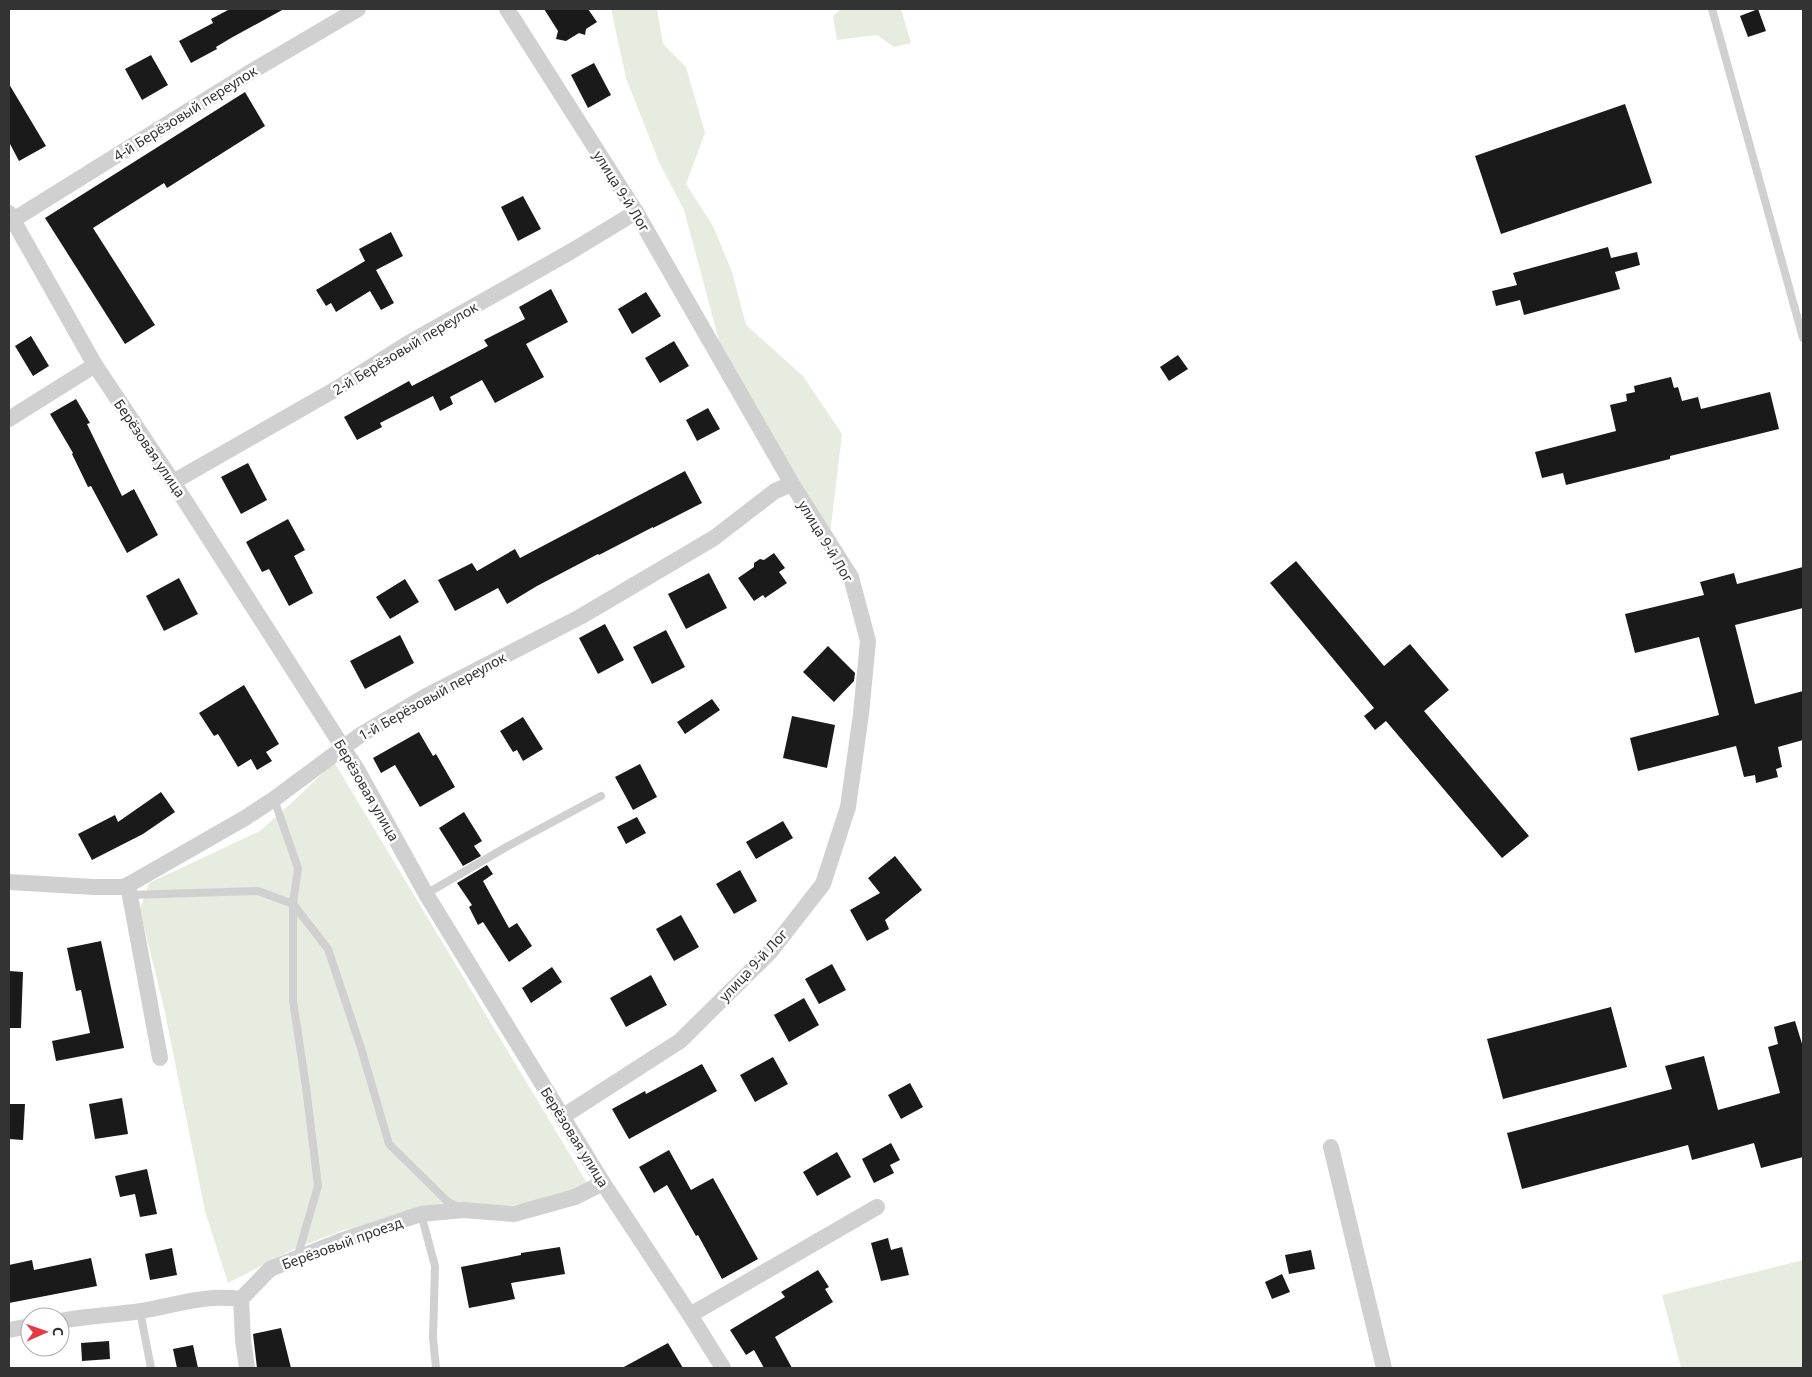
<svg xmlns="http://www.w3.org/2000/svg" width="1812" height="1377" viewBox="0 0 1812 1377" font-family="'Noto Sans',sans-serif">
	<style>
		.green { fill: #e6ecdf }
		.building { fill: #1a1a1a }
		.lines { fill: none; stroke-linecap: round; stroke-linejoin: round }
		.lane { stroke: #d0d0d0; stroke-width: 8 }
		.street { stroke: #d0d0d0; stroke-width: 16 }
		.labels { text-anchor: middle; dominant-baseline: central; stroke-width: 5; stroke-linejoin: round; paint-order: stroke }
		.street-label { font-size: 14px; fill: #333; stroke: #fff }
	</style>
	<rect width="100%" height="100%" fill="#fff"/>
	<g class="green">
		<polygon points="611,9 657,9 663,44 686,67 705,133 686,184 713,226 732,272 746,325 803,376 842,434 830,534 721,348 684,210 659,162 626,78"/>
		<polygon points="841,9 901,9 911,43 894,47 877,35 837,40 833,16"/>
		<polygon points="334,762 587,1183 574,1196 343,1230 292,1250 228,1283 205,1211 164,1008 140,910 149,883 260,831 298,797"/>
		<polygon points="1803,1260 1803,1368 1681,1368 1662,1295"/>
	</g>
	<g class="building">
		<polygon points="230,9 284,9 231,38 216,47 217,49 191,63 179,41 213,23 211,19"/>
		<polygon points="544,9 588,9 597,22 586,29 585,35 579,33 566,41 556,39 558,31"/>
		<polygon points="1758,9 1766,31 1748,37 1740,16"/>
		<polygon points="151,55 168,85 142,100 125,69"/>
		<polygon points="594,63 611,95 588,108 571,75"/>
		<polygon points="9,84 46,146 19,161 9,142"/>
		<polygon points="245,92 265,126 167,188 164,183 93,228 155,325 125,344 45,218"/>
		<polygon points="1625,104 1652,183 1501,234 1475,156"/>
		<polygon points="523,196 541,229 518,241 501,207"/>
		<polygon points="391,232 403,256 376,270 394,303 381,310 370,291 336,312 331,303 326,306 316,290 365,261 359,249"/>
		<polygon points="1608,247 1611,258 1637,252 1640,265 1615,272 1620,289 1524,315 1520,300 1496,306 1492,291 1517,285 1513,273"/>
		<polygon points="551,289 568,322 526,344 544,377 495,403 482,380 450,397 453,404 440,411 433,396 380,423 382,427 357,440 344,417 409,381 412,386 488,346 484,340 525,319 519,307"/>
		<polygon points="646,292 661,316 632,334 618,309"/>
		<polygon points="31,336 49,366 33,376 15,346"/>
		<polygon points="674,341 689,366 660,383 645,358"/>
		<polygon points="1178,355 1188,369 1169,381 1160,367"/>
		<polygon points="1671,377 1674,388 1678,387 1682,401 1698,397 1701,409 1770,392 1779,429 1670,456 1670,459 1566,485 1563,473 1542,478 1535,452 1616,431 1610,405 1627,401 1626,394 1635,392 1634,386"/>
		<polygon points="76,399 90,423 87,424 122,496 134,489 158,535 127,553 91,486 88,487 72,454 73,453 50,414"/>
		<polygon points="708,408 720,429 697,441 686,420"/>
		<polygon points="248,463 267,500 241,514 221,477"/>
		<polygon points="685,471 702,503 653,528 653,527 599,555 598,554 537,586 507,604 498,588 455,611 438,580 472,563 477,571 515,549 520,558"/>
		<polygon points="288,519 305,550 294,556 313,593 289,606 269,569 262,572 246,542"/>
		<polygon points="774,553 785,568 779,572 787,583 765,598 763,595 754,601 738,578 754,567 754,563 760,559 764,560"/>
		<polygon points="1296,561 1384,666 1410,644 1449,690 1424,711 1529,836 1502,858 1386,721 1375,730 1364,716 1374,708 1270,583"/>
		<polygon points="1803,567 1803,608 1735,625 1755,704 1803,691 1803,740 1778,747 1782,767 1776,769 1778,777 1756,783 1755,775 1744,777 1736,746 1638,771 1630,738 1719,715 1699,637 1635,653 1625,614 1704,595 1700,582 1734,573 1737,584"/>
		<polygon points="709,573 727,608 686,629 668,594"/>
		<polygon points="179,578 198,614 164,631 146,596"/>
		<polygon points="405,579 419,602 390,619 376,597"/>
		<polygon points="605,624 624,660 598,674 579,638"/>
		<polygon points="666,630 685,667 652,684 633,647"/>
		<polygon points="400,635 414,663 365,689 350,661"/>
		<polygon points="828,646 855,673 854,681 834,702 803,672"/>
		<polygon points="244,685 279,744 266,752 272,761 257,770 251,759 238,767 218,734 214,736 199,713"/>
		<polygon points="712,699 720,710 685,734 677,722"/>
		<polygon points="792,716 835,725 827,768 783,758"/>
		<polygon points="523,717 543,749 523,761 517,750 513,752 500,731"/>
		<polygon points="419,732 433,756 436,754 455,787 420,807 395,765 381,773 373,758"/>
		<polygon points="640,764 657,797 633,810 615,777"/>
		<polygon points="161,792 175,812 143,834 92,860 78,834 115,815 118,822"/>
		<polygon points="464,812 482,841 474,846 481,856 463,866 439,828"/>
		<polygon points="637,817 646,833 626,844 617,827"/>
		<polygon points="783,821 793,838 756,859 746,842"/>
		<polygon points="895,856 922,890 885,920 889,929 867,941 850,910 880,893 868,878"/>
		<polygon points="487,865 493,874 483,881 509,928 517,923 532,946 509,962 483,922 478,925 469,907 472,905 457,883"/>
		<polygon points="740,870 757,901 734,914 716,884"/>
		<polygon points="681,915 699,947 674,961 656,929"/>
		<polygon points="101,941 124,1048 56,1061 52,1041 90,1033 81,990 76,991 67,948"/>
		<polygon points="832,964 846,990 819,1004 805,979"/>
		<polygon points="552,967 562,982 531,1003 522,988"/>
		<polygon points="9,971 23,972 21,1028 9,1028"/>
		<polygon points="651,975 667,1005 626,1027 610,998"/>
		<polygon points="804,998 819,1025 789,1042 774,1015"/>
		<polygon points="1611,1007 1627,1067 1503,1099 1487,1039"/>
		<polygon points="1795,1021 1803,1047 1803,1157 1761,1168 1754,1143 1692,1160 1688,1145 1522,1189 1507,1133 1672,1089 1665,1066 1704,1056 1718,1110 1780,1093 1768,1047 1778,1044 1774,1027"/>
		<polygon points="773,1057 788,1084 755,1102 740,1075"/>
		<polygon points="702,1064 717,1091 629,1139 612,1109 645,1091 646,1094"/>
		<polygon points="910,1083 923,1107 901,1119 888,1095"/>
		<polygon points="122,1098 128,1134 95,1139 89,1104"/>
		<polygon points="9,1104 25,1104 23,1140 9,1139"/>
		<polygon points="891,1143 900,1160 890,1165 894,1173 874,1183 862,1159"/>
		<polygon points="669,1150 691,1190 713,1178 758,1259 722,1279 698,1235 696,1236 667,1185 654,1193 639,1167"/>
		<polygon points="837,1152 851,1177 817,1196 803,1172"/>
		<polygon points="147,1169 157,1214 140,1217 135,1194 120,1197 115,1176"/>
		<polygon points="888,1238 891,1250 902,1247 909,1275 881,1281 871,1243"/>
		<polygon points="560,1247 565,1274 511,1283 515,1299 469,1308 461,1267 521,1255 521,1253"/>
		<polygon points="172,1248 177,1275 150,1280 145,1254"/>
		<polygon points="1311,1250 1315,1269 1289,1274 1285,1255"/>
		<polygon points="91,1258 97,1286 9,1303 9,1265 32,1260 34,1270"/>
		<polygon points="818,1270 829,1287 825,1289 833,1302 775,1337 792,1368 764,1368 754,1350 746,1355 730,1330 785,1297 781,1292"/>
		<polygon points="1282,1274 1290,1292 1272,1299 1265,1282"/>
		<polygon points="281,1328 291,1368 257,1368 253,1334"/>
		<polygon points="109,1341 110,1359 82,1361 81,1343"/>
		<polygon points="668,1343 683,1368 622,1368"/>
		<polygon points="193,1345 198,1368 177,1368 173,1349"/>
	</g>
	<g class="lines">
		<g class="lane">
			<polyline points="1712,9 1803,338"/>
			<polyline points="274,799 298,868 293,904 293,1001 306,1087 318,1186 297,1258"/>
			<polyline points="426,894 508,846 601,796"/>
			<polyline points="130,895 258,891 293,904 328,949 361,1048 389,1144 447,1201 458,1207"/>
			<polyline points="421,1214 435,1266 433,1338 436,1368"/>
			<polyline points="140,1311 151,1368"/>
		</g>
		<g class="street">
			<polyline points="507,9 636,212 792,484 851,577 868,641 861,714 848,807 823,884 770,952 680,1041 562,1117"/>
			<polyline points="9,213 95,365 173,482 358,771 426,894 603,1183 690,1315 723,1368"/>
			<polyline points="13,220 249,73 358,9"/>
			<polyline points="9,419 95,365"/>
			<polyline points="173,482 336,389 407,344 570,252 636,212"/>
			<polyline points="9,882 94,887 122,887 128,885 245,818 274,799 359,736 428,695 580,617 714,538 775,491 792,484"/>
			<polyline points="128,885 160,1058"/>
			<polyline points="1331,1147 1384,1368"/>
			<polyline points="241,1299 243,1340 247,1368"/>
			<polyline points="690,1315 877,1207"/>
			<path d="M60,1321c27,-5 54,-6 81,-10 36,-6 63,-17 100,-12l29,-30 73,-29 78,-26 42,-4 51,4 61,-17 28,-14"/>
			<polyline points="9,1330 30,1326"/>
		</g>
	</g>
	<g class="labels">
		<g class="street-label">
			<text transform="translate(185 113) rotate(-32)">4-й Берёзовый переулок</text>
			<text transform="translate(622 191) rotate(58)">улица 9-й Лог</text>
			<text transform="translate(405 348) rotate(-31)">2-й Берёзовый переулок</text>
			<text transform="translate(150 448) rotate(56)">Берёзовая улица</text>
			<text transform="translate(826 541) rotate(59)">улица 9-й Лог</text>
			<text transform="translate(432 696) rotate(-29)">1-й Берёзовый переулок</text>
			<text transform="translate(367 790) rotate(60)">Берёзовая улица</text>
			<text transform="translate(753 965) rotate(-47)">улица 9-й Лог</text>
			<text transform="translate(575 1137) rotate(58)">Берёзовая улица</text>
			<text transform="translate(342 1243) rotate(-20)">Берёзовый проезд</text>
		</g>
	</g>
	<rect width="1812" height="1377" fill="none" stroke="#333333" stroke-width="20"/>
	<g transform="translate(45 1332) rotate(88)"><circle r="24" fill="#ffffff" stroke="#adadad"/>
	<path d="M0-4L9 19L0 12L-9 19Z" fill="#e63946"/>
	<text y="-8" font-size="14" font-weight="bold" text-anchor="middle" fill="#333333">С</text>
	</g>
</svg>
